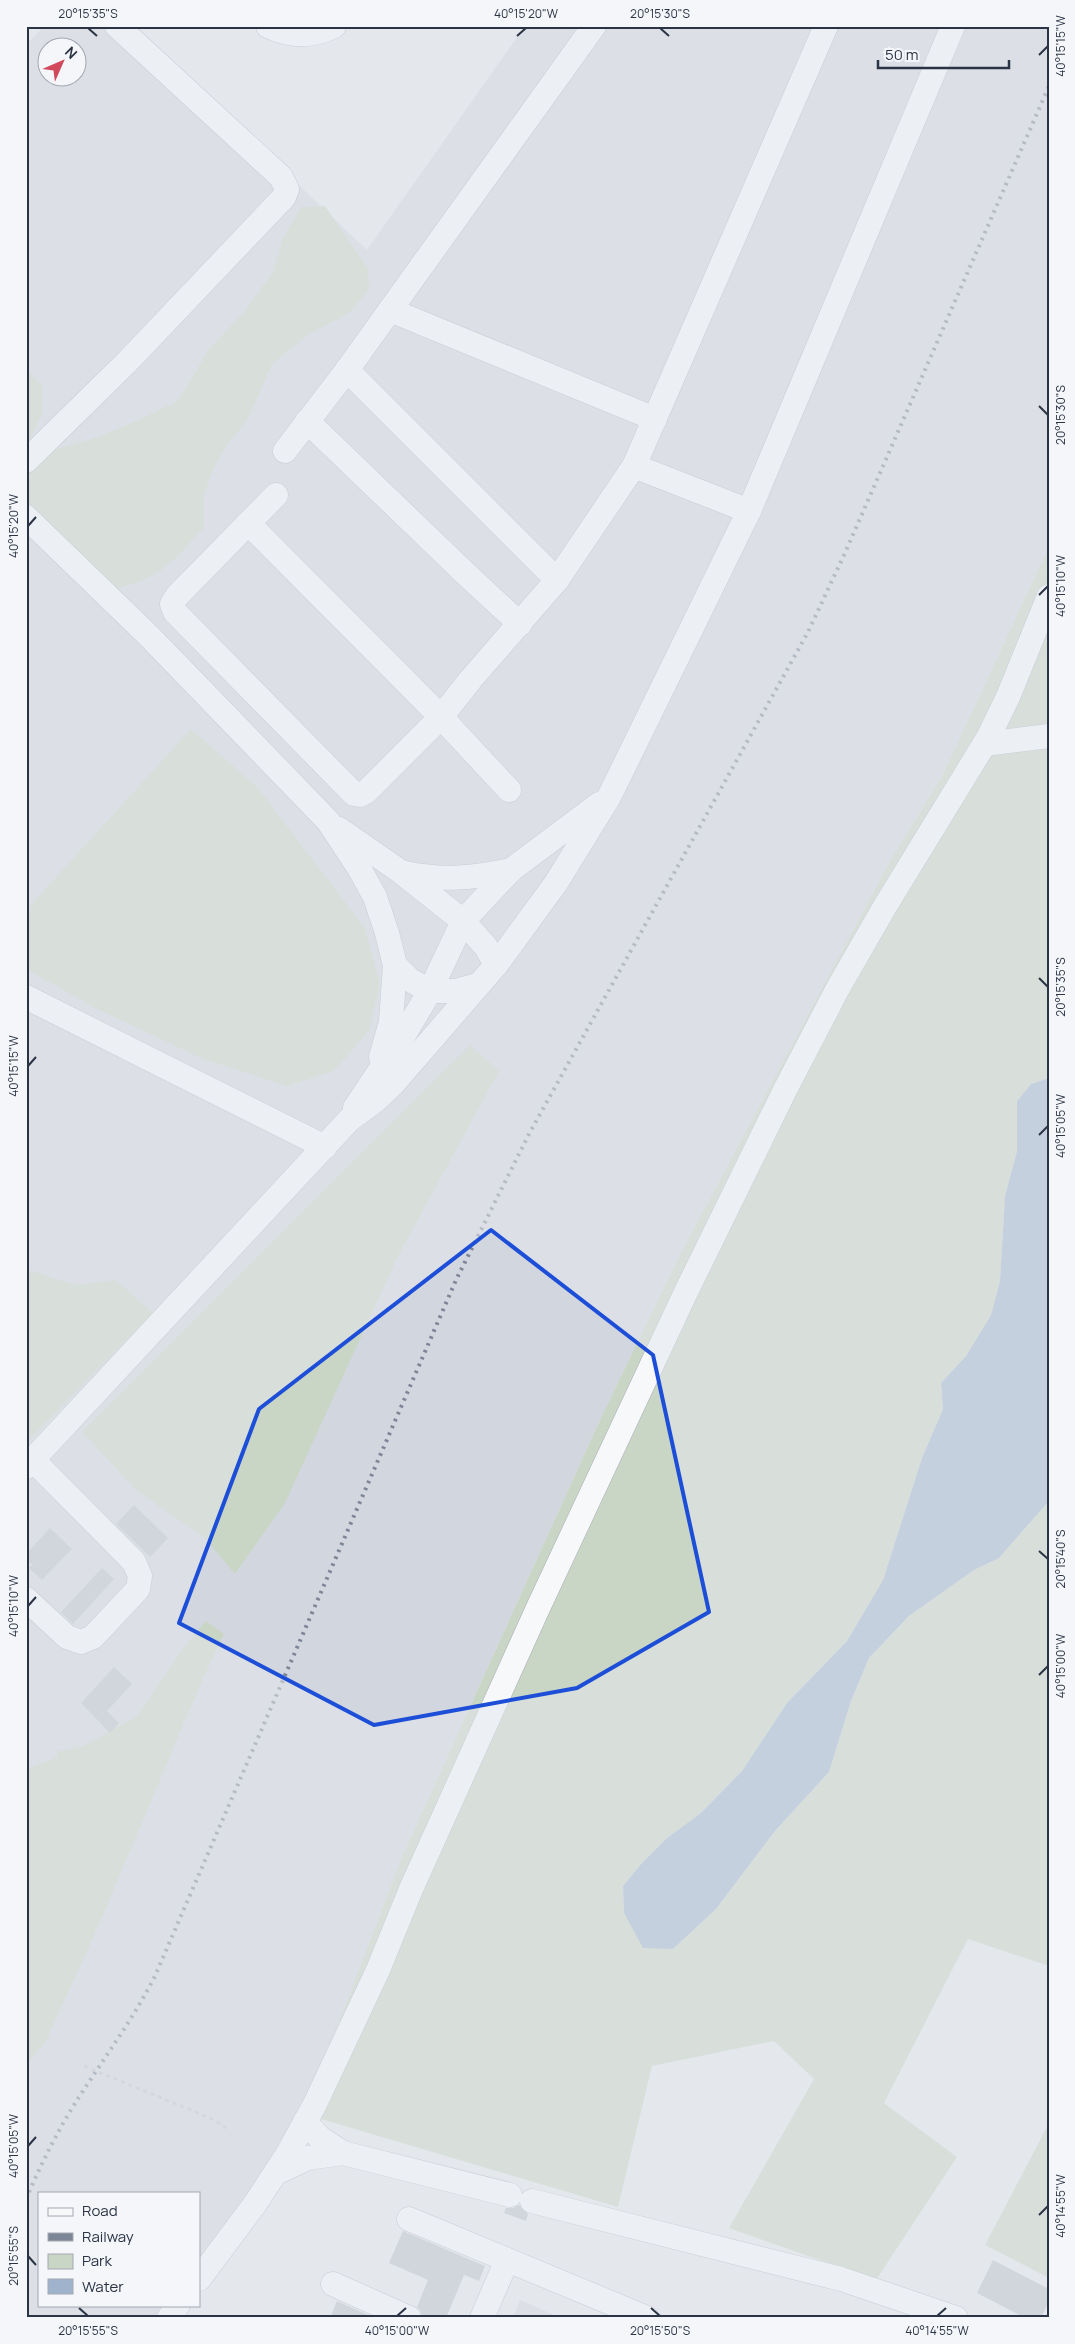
<svg xmlns="http://www.w3.org/2000/svg" width="1075" height="2344" viewBox="0 0 1075 2344" font-family="Manrope,sans-serif">
	<style>
		.built { fill: #d2d6de; fill-rule: evenodd }
		.green { fill: #c9d6c5 }
		.water { fill: #9fb4cc }
		.building { fill: #bbc0ca }
		.lines { fill: none; stroke-linecap: round; stroke-linejoin: round }
		.minor-casing { stroke: #a9aeb7; stroke-width: 25 }
		.path { stroke: #c2c5cb; stroke-width: 3; stroke-dasharray: 4 4; stroke-linecap: butt }
		.minor { stroke: #f7f8fa; stroke-width: 24 }
		.rail { stroke: #7d8696; stroke-width: 4; stroke-dasharray: 2.5 5; stroke-linecap: butt }
		.marked { fill: none; stroke: #1d4ed8; stroke-width: 4; stroke-linejoin: round }
		.ticks { fill: none; stroke: #2b3445; stroke-width: 2 }
		.neatline { fill: none; stroke: #2b3445; stroke-width: 2 }
		.ticks-label { font-size: 12px; text-anchor: middle; fill: #2b3445 }
	</style>
	<rect width="100%" height="100%" fill="#e4e7ec"/>
	<g class="built">
		<path d="M44,26h87l236,224 158,-224h524v520l-106,228 -51,83 -212,397 -80,166 -200,441 -96,253 -6,-2 -52,87 -47,64v-70h-160v112h129l-9,13h-133v-2273zM48,48h30v30h-30z"/>
		<polygon points="520,2300 561,2318 513,2318"/>
	</g>
	<g class="green">
		<path d="M325,206l43,62 1,22 -20,23 -41,22 -36,29 -25,57 -19,23 -14,24 -10,26v33c-28,32 -45,53 -89,62l-89,-85v-135l16,16v28l-13,29 19,9 44,-12 35,-14 51,-24 31,-52 34,-36 30,-41 10,-35 18,-30z"/>
		<polygon points="1049,546 1049,1078 1031,1084 1017,1101 1017,1151 1005,1196 1000,1281 991,1315 966,1356 941,1383 943,1409 922,1458 883,1580 847,1641 787,1703 742,1771 701,1813 667,1838 641,1864 623,1886 624,1913 673,1949 716,1909 775,1831 829,1772 851,1701 869,1658 909,1616 974,1570 999,1558 1049,1501 1049,1966 968,1939 884,2103 957,2157 876,2280 729,2228 814,2079 774,2041 652,2066 618,2207 304,2114 400,1861 600,1420 680,1254 892,857 943,774"/>
		<polygon points="191,729 258,788 365,928 380,985 369,1031 334,1071 287,1086 203,1059 95,1008 26,969 26,910"/>
		<polygon points="470,1045 499,1071 397,1258 285,1503 235,1574 204,1537 137,1491 82,1432"/>
		<polygon points="26,1269 74,1285 116,1280 153,1313 26,1443"/>
		<polygon points="206,1621 224,1634 201,1683 97,1929 46,2041 26,2065 26,1769 58,1757 56,1752 85,1745 137,1716 183,1648"/>
		<polygon points="1049,2123 1049,2278 985,2245"/>
	</g>
	<polygon class="water" points="1049,1078 1049,1501 999,1558 974,1570 909,1616 869,1658 851,1701 829,1772 775,1831 716,1909 673,1949 643,1948 624,1913 623,1886 641,1864 667,1838 701,1813 742,1771 787,1703 847,1641 883,1580 922,1458 943,1409 941,1383 966,1356 991,1315 1000,1281 1005,1196 1017,1151 1017,1101 1031,1084"/>
	<g class="building">
		<polygon points="134,1505 168,1538 150,1557 116,1524"/>
		<polygon points="50,1528 72,1549 42,1580 29,1568 33,1565 26,1559 26,1554"/>
		<polygon points="102,1568 114,1579 73,1624 61,1612"/>
		<polygon points="114,1667 132,1684 107,1711 119,1723 110,1733 81,1703"/>
		<polygon points="519,2205 528,2214 526,2221 504,2213 506,2208 513,2208"/>
		<polygon points="403,2231 485,2266 479,2281 464,2275 446,2318 423,2318 420,2310 417,2307 428,2280 389,2263"/>
		<polygon points="993,2260 1049,2289 1049,2301 1041,2318 1025,2318 977,2293"/>
		<polygon points="337,2301 375,2318 330,2318"/>
	</g>
	<g class="lines">
		<defs>
			<g id="minor">
				<path d="M268,26c22,11 45,11 66,0"/>
				<polyline points="390,310 655,419"/>
				<polyline points="347,370 557,580"/>
				<polyline points="307,421 466,574 520,624"/>
				<polyline points="285,451 347,370 594,26"/>
				<polyline points="26,461 127,362 284,197 287,189 281,177 117,26"/>
				<polyline points="276,495 177,596 172,604 175,612 354,794 360,795 367,791 441,717 471,679 557,580 634,466"/>
				<polyline points="749,511 634,466 826,26"/>
				<polyline points="26,517 149,636 328,821 359,868 375,897 387,933 395,965 410,980 430,991 456,991 477,985"/>
				<polyline points="248,523 441,717 509,790"/>
				<polyline points="985,744 1049,736"/>
				<polyline points="339,829 401,872 463,921 486,947 496,965"/>
				<path d="M405,873c37,8 69,5 106,-3"/>
				<polyline points="26,997 325,1147"/>
				<polyline points="381,1057 391,1022 395,965"/>
				<polyline points="355,1108 405,1033 430,991 463,921 511,870 599,804"/>
				<polyline points="26,1467 349,1120 376,1100 393,1084 496,965 556,883 609,797 749,511 953,26"/>
				<polyline points="26,1599 67,1637 81,1642 93,1637 138,1589 140,1576 134,1562 33,1460"/>
				<polyline points="305,2122 320,2138 343,2153 510,2195"/>
				<polyline points="276,2173 308,2158 343,2153"/>
				<polyline points="532,2201 841,2279 956,2318"/>
				<polyline points="409,2219 647,2318"/>
				<polyline points="199,2279 255,2204 287,2155 315,2104 378,1970 411,1889 538,1608 685,1294 785,1090 838,988 884,908 988,738 1008,697 1049,596"/>
				<polyline points="333,2284 409,2318"/>
				<polyline points="169,2318 178,2305"/>
				<polyline points="482,2318 507,2260"/>
			</g>
		</defs>
		<use href="#minor" class="minor-casing"/>
		<polyline class="path" points="84,2066 215,2120 226,2128"/>
		<use href="#minor" class="minor"/>
		<path class="rail" d="M26,2199c15,-35 33,-71 53,-102 26,-40 54,-78 76,-121l301,-696 73,-146 279,-502 37,-79 204,-467"/>
	</g>
	<path d="M0 0H1075V2344H0ZM491,1230l162,125 56,257 -132,76 -203,37 -195,-102 80,-214z" fill="#e4e7ec" fill-opacity=".55" fill-rule="evenodd"/>
	<path class="marked" d="M491,1230l162,125 56,257 -132,76 -203,37 -195,-102 80,-214z"/>
	<path class="ticks" d="M88,28l9,8M660,28l9,8M517,36l9,-8M1039,55l9,-9M1039,406l9,9M28,526l8,-9M1039,595l9,-9M1039,978l9,9M28,1066l8,-9M1039,1135l9,-9M1039,1551l9,8M28,1606l8,-9M1039,1675l9,-9M28,2146l8,-9M1039,2215l9,-9M28,2256l8,9M79,2308l9,8M651,2308l9,8M397,2316l9,-8M937,2316l9,-8"/>
	<rect width="1075" height="2344" fill="none" stroke="#f4f6f9" stroke-width="55"/>
	<rect x="38" y="2192" width="162" height="115" fill="#f4f6f9" stroke="#a4a8b1"/>
	<rect x="48" y="2208" width="25" height="8" fill="#f7f8fa" stroke="#a4a8b1"/>
	<text x="82" y="2216" font-size="15" fill="#2b3445">Road</text>
	<rect x="48" y="2233" width="25" height="8" fill="#7d8696" stroke="#a4a8b1"/>
	<text x="82" y="2242" font-size="15" fill="#2b3445">Railway</text>
	<rect x="48" y="2254" width="25" height="15" fill="#c9d6c5" stroke="#a4a8b1"/>
	<text x="82" y="2266" font-size="15" fill="#2b3445">Park</text>
	<rect x="48" y="2279" width="25" height="15" fill="#9fb4cc" stroke="#a4a8b1"/>
	<text x="82" y="2292" font-size="15" fill="#2b3445">Water</text>
	<g transform="translate(62 62) rotate(45)"><circle r="24" fill="#f4f6f9" stroke="#a4a8b1"/>
	<path d="M0-4L9 19L0 12L-9 19Z" fill="#d1495b"/>
	<text y="-8" font-size="14" font-weight="bold" text-anchor="middle" fill="#2b3445">N</text>
	</g>
	<path d="M878 60v8h131v-8" fill="none" stroke="#2b3445" stroke-width="2.5"/>
	<text x="885" y="60" font-size="15" fill="#2b3445" stroke="#f4f6f9" stroke-width="4" paint-order="stroke">50 m</text>
	<rect x="28" y="28" width="1020" height="2288" class="neatline"/>
	<g class="ticks-label">
		<text x="88" y="18">20°15'35"S</text>
		<text x="526" y="18">40°15'20"W</text>
		<text x="660" y="18">20°15'30"S</text>
		<text transform="translate(1061 46) rotate(-90)" y="4">40°15'15"W</text>
		<text transform="translate(1061 415) rotate(-90)" y="4">20°15'30"S</text>
		<text transform="translate(14 526) rotate(-90)" y="4">40°15'20"W</text>
		<text transform="translate(1061 586) rotate(-90)" y="4">40°15'10"W</text>
		<text transform="translate(1061 987) rotate(-90)" y="4">20°15'35"S</text>
		<text transform="translate(14 1066) rotate(-90)" y="4">40°15'15"W</text>
		<text transform="translate(1061 1126) rotate(-90)" y="4">40°15'05"W</text>
		<text transform="translate(1061 1559) rotate(-90)" y="4">20°15'40"S</text>
		<text transform="translate(14 1606) rotate(-90)" y="4">40°15'10"W</text>
		<text transform="translate(1061 1666) rotate(-90)" y="4">40°15'00"W</text>
		<text transform="translate(14 2146) rotate(-90)" y="4">40°15'05"W</text>
		<text transform="translate(1061 2206) rotate(-90)" y="4">40°14'55"W</text>
		<text transform="translate(14 2256) rotate(-90)" y="4">20°15'55"S</text>
		<text x="88" y="2335">20°15'55"S</text>
		<text x="397" y="2335">40°15'00"W</text>
		<text x="660" y="2335">20°15'50"S</text>
		<text x="937" y="2335">40°14'55"W</text>
	</g>
</svg>
